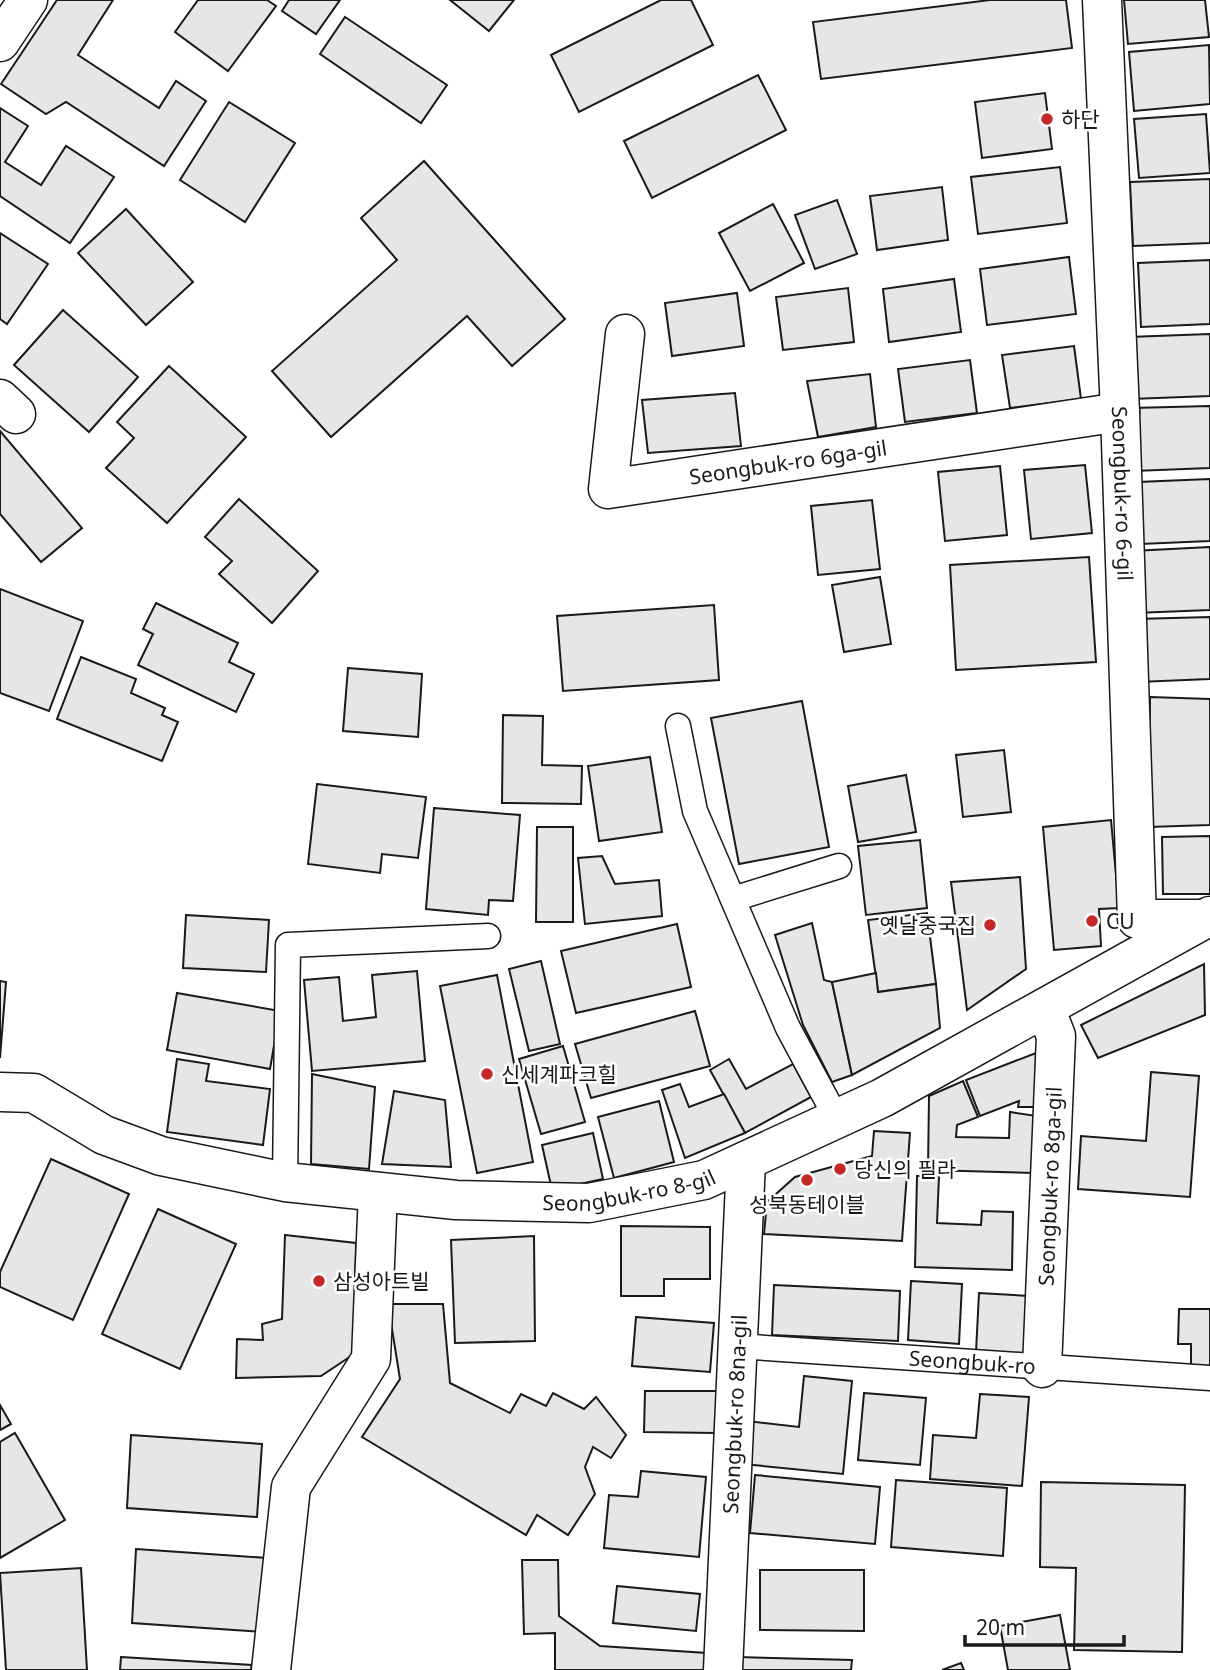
<svg xmlns="http://www.w3.org/2000/svg" width="1210" height="1670" viewBox="0 0 1210 1670" font-family="'Noto Sans','Noto Sans KR',sans-serif">
	<style>
		.building { fill: #e6e6e6; stroke: #1a1a1a; stroke-width: 2 }
		.lines { fill: none; stroke-linecap: round; stroke-linejoin: round }
		.service-casing { stroke: #1a1a1a; stroke-width: 27 }
		.minor-casing { stroke: #1a1a1a; stroke-width: 41 }
		.service { stroke: #fff; stroke-width: 24 }
		.minor { stroke: #fff; stroke-width: 38 }
		.poi-dot { fill: #c62828; stroke: #fff; stroke-width: 2.5 }
		.labels { text-anchor: middle; dominant-baseline: central; stroke-width: 5; stroke-linejoin: round; paint-order: stroke }
		.poi-label { font-size: 21px; fill: #1a1a1a; stroke: #fff; text-anchor: start }
		.street-label { font-size: 21px; fill: #1a1a1a; stroke: #fff }
	</style>
	<rect width="100%" height="100%" fill="#fff"/>
	<g class="building">
		<polygon points="57,0 113,0 78,55 159,108 176,81 206,101 164,166 66,102 46,114 1,84"/>
		<polygon points="198,0 267,0 276,6 228,71 175,32"/>
		<polygon points="289,0 340,0 316,34 282,11"/>
		<polygon points="450,0 514,0 489,31"/>
		<polygon points="661,0 691,0 713,45 579,112 551,55"/>
		<polygon points="990,0 1066,0 1072,48 821,79 813,22"/>
		<polygon points="1124,0 1205,0 1209,37 1128,44"/>
		<polygon points="345,17 447,85 421,123 320,54"/>
		<polygon points="1209,45 1210,104 1134,111 1129,52"/>
		<polygon points="758,75 786,130 652,198 624,141"/>
		<polygon points="1045,93 1052,149 982,158 975,102"/>
		<polygon points="229,102 295,143 245,222 180,180"/>
		<polygon points="0,108 28,126 5,162 41,185 66,146 114,177 70,243 0,196"/>
		<polygon points="1206,114 1210,173 1139,178 1134,119"/>
		<polygon points="424,161 565,319 512,366 467,316 331,437 272,371 397,260 361,218"/>
		<polygon points="1060,167 1067,223 978,234 971,177"/>
		<polygon points="1210,179 1210,243 1133,246 1130,182"/>
		<polygon points="942,187 948,240 877,250 870,196"/>
		<polygon points="837,200 857,254 815,269 795,215"/>
		<polygon points="773,204 804,263 750,291 719,233"/>
		<polygon points="126,209 193,282 146,325 78,253"/>
		<polygon points="0,233 48,264 7,324 0,319"/>
		<polygon points="1069,257 1076,314 987,325 980,269"/>
		<polygon points="1210,260 1210,324 1141,327 1138,263"/>
		<polygon points="954,279 961,332 889,342 883,289"/>
		<polygon points="848,288 854,342 783,350 776,297"/>
		<polygon points="737,293 744,346 672,356 665,303"/>
		<polygon points="63,310 138,377 89,432 14,365"/>
		<polygon points="1210,334 1210,396 1131,399 1129,337"/>
		<polygon points="1074,346 1081,399 1010,408 1002,355"/>
		<polygon points="970,360 977,413 905,422 898,369"/>
		<polygon points="169,366 246,437 167,523 106,468 134,438 117,422"/>
		<polygon points="870,374 876,427 818,437 807,381"/>
		<polygon points="735,393 741,446 648,453 642,400"/>
		<polygon points="1210,406 1210,468 1134,471 1132,408"/>
		<polygon points="0,431 82,528 41,562 0,514"/>
		<polygon points="1085,465 1092,533 1031,539 1024,470"/>
		<polygon points="1000,466 1007,535 945,541 938,472"/>
		<polygon points="1210,479 1210,541 1141,544 1138,482"/>
		<polygon points="239,499 318,571 272,623 219,574 232,561 205,537"/>
		<polygon points="872,500 880,569 818,575 811,506"/>
		<polygon points="1210,547 1210,610 1135,613 1132,551"/>
		<polygon points="1089,557 1096,662 956,670 950,565"/>
		<polygon points="880,577 891,644 844,652 832,585"/>
		<polygon points="0,589 83,621 49,711 0,693"/>
		<polygon points="156,603 238,643 229,662 254,674 236,712 138,665 153,634 143,629"/>
		<polygon points="714,605 719,680 563,691 557,616"/>
		<polygon points="1210,617 1210,679 1138,682 1136,619"/>
		<polygon points="81,657 136,679 131,693 165,708 162,715 178,722 162,761 57,719"/>
		<polygon points="348,668 422,674 418,737 343,731"/>
		<polygon points="1150,697 1210,699 1210,825 1149,827"/>
		<polygon points="802,701 829,847 739,864 711,718"/>
		<polygon points="503,715 543,716 542,765 582,766 581,804 502,803"/>
		<polygon points="1004,750 1011,812 963,817 956,755"/>
		<polygon points="650,757 662,832 599,841 588,766"/>
		<polygon points="906,775 916,832 858,842 848,786"/>
		<polygon points="317,784 426,797 418,858 382,854 380,873 308,864"/>
		<polygon points="434,808 520,815 513,901 489,900 488,915 426,909"/>
		<polygon points="1111,820 1119,908 1099,909 1101,946 1054,950 1043,827"/>
		<polygon points="537,827 573,827 573,922 536,922"/>
		<polygon points="1210,836 1210,894 1163,894 1162,837"/>
		<polygon points="920,840 927,908 866,915 858,846"/>
		<polygon points="602,856 615,884 659,880 662,916 585,924 578,858"/>
		<polygon points="1020,877 1026,969 967,1010 951,882"/>
		<polygon points="927,913 936,984 878,992 868,920"/>
		<polygon points="186,915 269,920 266,972 183,968"/>
		<polygon points="812,923 824,980 832,982 852,1075 832,1082 803,1025 775,935"/>
		<polygon points="677,924 691,987 576,1013 561,951"/>
		<polygon points="541,961 560,1044 529,1051 509,969"/>
		<polygon points="1204,964 1205,1015 1098,1058 1081,1025"/>
		<polygon points="417,971 425,1061 312,1071 304,980 339,977 343,1021 376,1017 372,975"/>
		<polygon points="876,973 878,992 936,984 940,1028 852,1075 832,982"/>
		<polygon points="497,975 533,1162 477,1173 440,986"/>
		<polygon points="0,981 6,982 0,1058"/>
		<polygon points="177,993 280,1011 270,1069 167,1050"/>
		<polygon points="695,1011 710,1066 591,1098 575,1044"/>
		<polygon points="563,1046 585,1122 541,1134 519,1059"/>
		<polygon points="1036,1053 1035,1107 1018,1107 1019,1101 980,1116 966,1080"/>
		<polygon points="177,1059 209,1064 206,1081 270,1089 263,1145 167,1132"/>
		<polygon points="729,1059 746,1089 793,1064 811,1097 745,1133 710,1070"/>
		<polygon points="1151,1072 1199,1076 1190,1197 1078,1189 1081,1136 1146,1141"/>
		<polygon points="312,1074 375,1087 369,1169 311,1164"/>
		<polygon points="963,1081 978,1117 957,1125 956,1137 1009,1138 1010,1112 1037,1116 1033,1173 928,1170 929,1096"/>
		<polygon points="680,1084 689,1107 724,1094 745,1133 685,1158 662,1090"/>
		<polygon points="394,1091 445,1100 451,1167 382,1164"/>
		<polygon points="659,1101 674,1162 614,1178 598,1117"/>
		<polygon points="874,1131 910,1133 902,1241 764,1234 767,1202 795,1177 872,1156"/>
		<polygon points="593,1133 603,1179 552,1190 542,1145"/>
		<polygon points="51,1159 129,1194 73,1320 0,1287 0,1272"/>
		<polygon points="917,1176 939,1176 937,1223 981,1225 982,1211 1013,1212 1012,1270 915,1267"/>
		<polygon points="158,1209 236,1244 180,1369 102,1334"/>
		<polygon points="621,1226 710,1227 710,1279 664,1279 664,1296 621,1296"/>
		<polygon points="285,1235 356,1243 354,1354 321,1376 236,1378 237,1339 263,1340 262,1324 282,1319"/>
		<polygon points="534,1236 535,1341 455,1343 451,1240"/>
		<polygon points="911,1281 962,1284 959,1344 908,1340"/>
		<polygon points="774,1285 900,1291 898,1341 772,1335"/>
		<polygon points="979,1293 1030,1296 1027,1356 976,1352"/>
		<polygon points="388,1304 443,1304 450,1383 510,1413 521,1394 546,1406 553,1393 584,1409 596,1397 626,1435 611,1458 593,1447 585,1467 595,1494 568,1535 537,1515 526,1535 362,1437 400,1379"/>
		<polygon points="1179,1309 1210,1309 1210,1367 1191,1367 1191,1344 1178,1344"/>
		<polygon points="636,1317 714,1323 710,1372 632,1366"/>
		<polygon points="804,1376 852,1381 843,1474 743,1464 747,1421 799,1427"/>
		<polygon points="645,1391 717,1391 716,1433 644,1432"/>
		<polygon points="864,1393 926,1398 920,1465 858,1460"/>
		<polygon points="980,1394 1029,1397 1022,1486 930,1479 933,1435 976,1438"/>
		<polygon points="0,1405 11,1424 0,1430"/>
		<polygon points="15,1433 65,1520 0,1558 0,1442"/>
		<polygon points="131,1435 262,1444 257,1517 127,1508"/>
		<polygon points="641,1471 706,1477 699,1557 604,1548 609,1495 638,1497"/>
		<polygon points="755,1475 880,1487 875,1544 750,1533"/>
		<polygon points="896,1480 1007,1488 1003,1556 891,1547"/>
		<polygon points="1041,1482 1185,1485 1182,1652 1074,1650 1076,1568 1040,1567"/>
		<polygon points="136,1549 267,1558 262,1632 132,1623"/>
		<polygon points="522,1560 558,1560 559,1616 600,1646 707,1653 706,1670 555,1670 555,1633 524,1634"/>
		<polygon points="81,1568 87,1670 6,1670 0,1573"/>
		<polygon points="760,1570 864,1570 864,1631 760,1630"/>
		<polygon points="617,1586 700,1594 696,1631 613,1623"/>
		<polygon points="1060,1615 1070,1670 1008,1670 1000,1626"/>
		<polygon points="121,1657 252,1665 251,1670 120,1670"/>
		<polygon points="737,1657 852,1660 851,1670 737,1670"/>
		<polygon points="961,1663 964,1670 942,1670"/>
	</g>
	<g class="lines">
		<defs>
			<g id="service">
				<polyline points="678,726 695,811 788,1028 837,1119"/>
				<polyline points="733,899 839,866"/>
				<polyline points="285,1182 288,945 488,936"/>
				<path id="s1" d="M737,1346l473,32"/>
			</g>
			<g id="minor">
				<path id="s2" d="M1102,0l18,412 17,507h64"/>
				<polyline points="0,42 28,0"/>
				<path id="s3" d="M625,334l-17,155 512,-77"/>
				<polyline points="0,399 16,414"/>
				<path id="s4" d="M0,1092l34,1 70,42 57,21 124,26 171,18 133,3 115,-23 178,-82 328,-182"/>
				<path id="s5" d="M1042,1368l14,-332 -11,-28"/>
				<polyline points="271,1670 291,1487 371,1359 378,1192"/>
				<path id="s6" d="M723,1670l23,-509"/>
			</g>
		</defs>
		<use href="#service" class="service-casing"/>
		<use href="#minor" class="minor-casing"/>
		<use href="#service" class="service"/>
		<use href="#minor" class="minor"/>
	</g>
	<g class="poi-dot">
		<circle cx="1047" cy="119" r="7"/>
		<circle cx="1092" cy="921" r="7"/>
		<circle cx="990" cy="925" r="7"/>
		<circle cx="487" cy="1074" r="7"/>
		<circle cx="840" cy="1169" r="7"/>
		<circle cx="807" cy="1180" r="7"/>
		<circle cx="319" cy="1281" r="7"/>
	</g>
	<g class="labels">
		<g class="poi-label">
			<text x="1061" y="119">하단</text>
			<text x="1106" y="921">CU</text>
			<text x="976" y="925" text-anchor="end">옛날중국집</text>
			<text x="501" y="1074">신세계파크힐</text>
			<text x="854" y="1169">당신의 필라</text>
			<text x="807" y="1204" text-anchor="middle">성북동테이블</text>
			<text x="333" y="1281">삼성아트빌</text>
		</g>
		<g class="street-label">
			<text stroke="none"><textPath href="#s3" startOffset="338">Seongbuk-ro 6ga-gil</textPath></text>
			<text stroke="none"><textPath href="#s2" startOffset="494">Seongbuk-ro 6-gil</textPath></text>
			<text stroke="none"><textPath href="#s4" startOffset="649">Seongbuk-ro 8-gil</textPath></text>
			<text stroke="none"><textPath href="#s5" startOffset="182">Seongbuk-ro 8ga-gil</textPath></text>
			<text stroke="none"><textPath href="#s1" startOffset="236">Seongbuk-ro</textPath></text>
			<text stroke="none"><textPath href="#s6" startOffset="256">Seongbuk-ro 8na-gil</textPath></text>
		</g>
	</g>
	<path d="M965 1635v10h159v-10" fill="none" stroke="#1a1a1a" stroke-width="3.5"/>
	<text x="976" y="1635" font-size="21" fill="#1a1a1a" stroke="#ffffff" stroke-width="5" paint-order="stroke">20 m</text>
</svg>
